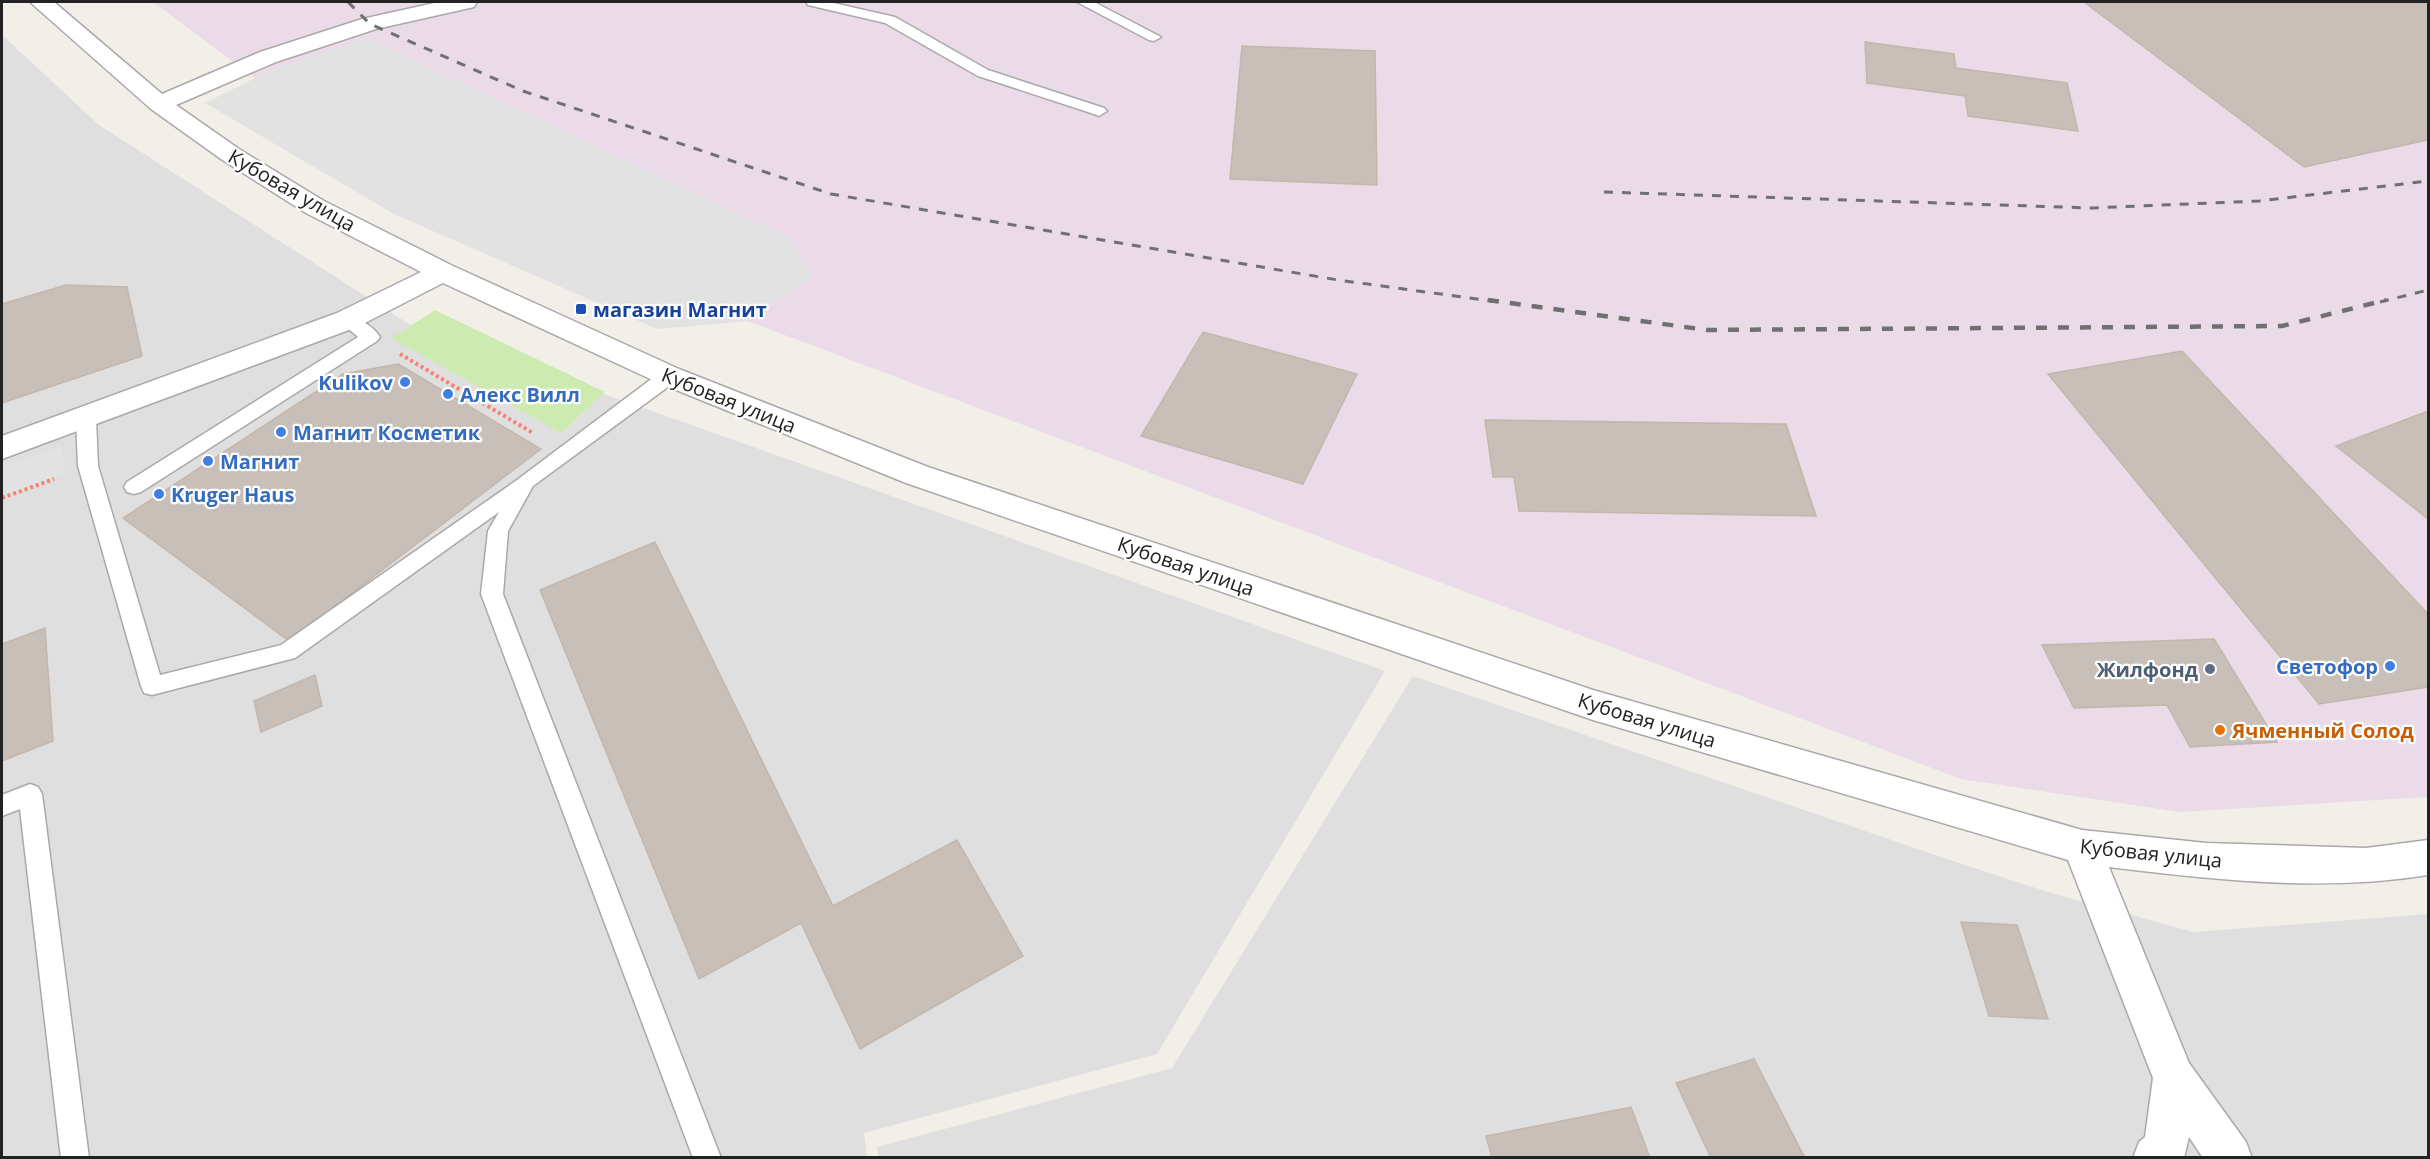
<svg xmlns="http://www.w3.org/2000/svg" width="2430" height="1159" viewBox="0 0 2430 1159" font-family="'Open Sans',sans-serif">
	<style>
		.residential { fill: #e0dfdf }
		.industrial { fill: #ebdbe8 }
		.grass { fill: #cdebb0 }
		.parking { fill: #e2e2e2 }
		.building { fill: #c7bfb8; stroke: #c4b6ab; stroke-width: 1.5 }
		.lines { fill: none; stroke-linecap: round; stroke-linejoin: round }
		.lane-casing { stroke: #a9a9a9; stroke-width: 3 }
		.street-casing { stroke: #a9a9a9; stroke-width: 3 }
		.path { stroke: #fa8072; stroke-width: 4; stroke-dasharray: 3 3; stroke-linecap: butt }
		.lane { fill: #fff; fill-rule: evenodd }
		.street { fill: #fff; fill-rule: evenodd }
		.rail-far1 { stroke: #707070; stroke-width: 3; stroke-dasharray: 9 9; stroke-linecap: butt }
		.rail { stroke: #707070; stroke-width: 4.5; stroke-dasharray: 11 11; stroke-linecap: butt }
		.transit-dot { fill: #1a4fb4; stroke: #fff; stroke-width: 2 }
		.shop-dot { fill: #3f7fe0; stroke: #fff; stroke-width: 2 }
		.service-dot { fill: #5c6f8a; stroke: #fff; stroke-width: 2 }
		.food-dot { fill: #e8710a; stroke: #fff; stroke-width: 2 }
		.labels { text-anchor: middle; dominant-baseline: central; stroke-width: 4.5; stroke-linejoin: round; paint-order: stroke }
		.street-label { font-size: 20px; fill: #222; stroke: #fff }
		.transit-label { font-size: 20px; font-weight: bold; fill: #164399; stroke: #fff; text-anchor: start }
		.shop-label { font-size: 20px; font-weight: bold; fill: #366cbe; stroke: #fff; text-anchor: start }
		.service-label { font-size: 20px; font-weight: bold; fill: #4e5e75; stroke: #fff; text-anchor: end }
		.food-label { font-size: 20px; font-weight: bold; fill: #c56008; stroke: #fff; text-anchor: start }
	</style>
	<rect width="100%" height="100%" fill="#f2efe9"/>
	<g class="residential">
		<polygon points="2,35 99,125 412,326 1385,671 1157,1054 864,1133 867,1157 2,1157"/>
		<polygon points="1413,676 1941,857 2048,892 2193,932 2428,914 2428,1157 879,1158 877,1147 1172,1068"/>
	</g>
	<polygon class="industrial" points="153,2 2428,2 2428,797 2180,812 1961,779 541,243 326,131"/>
	<polygon class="grass" points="435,310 605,392 561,433 391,338"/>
	<g class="parking">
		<polygon points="367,38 789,238 813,277 749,321 657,329 394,214 205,103 273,69"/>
		<polygon points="61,447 65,473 2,496 2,467"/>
	</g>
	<g class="building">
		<polygon points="2084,2 2428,2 2428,140 2304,167"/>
		<polygon points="1865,42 1954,54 1956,68 2067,83 2078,131 1968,116 1965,96 1867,83"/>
		<polygon points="1242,46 1375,51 1377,185 1230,179"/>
		<polygon points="66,285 127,287 142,356 2,403 2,304"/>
		<polygon points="1203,332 1357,374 1303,484 1141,436"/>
		<polygon points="2182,351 2428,614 2428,687 2319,704 2048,374"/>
		<polygon points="398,364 541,449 289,641 123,518 343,374"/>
		<polygon points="2428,411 2428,519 2336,446"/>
		<polygon points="1485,420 1786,424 1816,516 1519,511 1514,477 1493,477"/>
		<polygon points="655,542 833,906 957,840 1023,956 860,1049 801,923 699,979 540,590"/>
		<polygon points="45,628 53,741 2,761 2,644"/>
		<polygon points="2214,639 2277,742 2190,747 2167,705 2074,708 2042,645"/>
		<polygon points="315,675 322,706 261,732 254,701"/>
		<polygon points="1961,922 2017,925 2048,1019 1989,1016"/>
		<polygon points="1754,1059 1805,1158 1711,1158 1676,1083"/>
		<polygon points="1631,1107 1650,1158 1492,1158 1486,1136"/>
	</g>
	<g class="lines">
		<defs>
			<g id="lane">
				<polygon points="806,2 829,2 895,17 988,70 1104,108 1107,111 1099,116 1094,114 978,76 885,23 808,5"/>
				<polygon points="1077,2 1094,2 1161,37 1154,41 1149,40"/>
				<path d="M347,314c11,3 27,13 33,23l-3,4 -236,151 -7,2 -7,-2 -3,-5 3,-5 231,-145 -20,-17 3,-4z"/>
				<polygon points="669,370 676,371 678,376 676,381 533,486 508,531 503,594 721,1158 693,1158 481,594 488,531 499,512 295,658 152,695 144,693 141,686 78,466 76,419 79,414 86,412 93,414 96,419 98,466 160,675 281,645 517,480 662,371"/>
				<polygon points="30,784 38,787 42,794 89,1158 61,1158 20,809 2,816 2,795"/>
			</g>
			<path id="street" d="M30,2h24l108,92 98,-42 102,-33 77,-17h38l-3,5 -98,22 -100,33 -100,43 63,44 85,52 129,65 226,103 249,98 665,223 489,140 124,13 160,5 62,-8v35c-104,17 -214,5 -319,-8l80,196 57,79 6,16h-49l-14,-21 -5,21h-51l6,-16 6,-5 8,-59 -85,-218 -475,-140 -687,-237 -247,-100 -216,-100 -86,44 -355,132v-23l335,-123 84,-41 -115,-59 -85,-54 -70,-50z"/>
		</defs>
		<use href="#lane" class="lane-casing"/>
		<use href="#street" class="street-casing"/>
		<g class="path">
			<polyline points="400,354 533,433"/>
			<polyline points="2,498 54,479"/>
		</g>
		<use href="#lane" class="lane"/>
		<use href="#street" class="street"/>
		<g class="rail-far1">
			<polyline points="348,2 370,24 523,91 831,194 1338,280 1499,302"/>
			<polyline points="1604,192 2092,208 2259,201 2428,181"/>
			<polyline points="2380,302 2428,290"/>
		</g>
		<polyline class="rail" points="1488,300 1707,330 2282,326 2386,300"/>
	</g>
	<rect class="transit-dot" x="575" y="303" width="12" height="12" rx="3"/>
	<g class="shop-dot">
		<circle cx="405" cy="382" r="6"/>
		<circle cx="448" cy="394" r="6"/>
		<circle cx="281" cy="432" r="6"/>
		<circle cx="208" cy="461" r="6"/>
		<circle cx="159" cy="494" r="6"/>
		<circle cx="2390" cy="666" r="6"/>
	</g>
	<circle class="service-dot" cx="2210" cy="669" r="6"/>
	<circle class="food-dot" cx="2220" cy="730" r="6"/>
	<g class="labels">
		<g class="street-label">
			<text transform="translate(292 190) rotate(30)">Кубовая улица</text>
			<text transform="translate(729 400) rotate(22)">Кубовая улица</text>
			<text transform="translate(1186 566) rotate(19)">Кубовая улица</text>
			<text transform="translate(1647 720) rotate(17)">Кубовая улица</text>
			<text transform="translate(2151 853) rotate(6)">Кубовая улица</text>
		</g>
		<g class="transit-label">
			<text x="593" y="309">магазин Магнит</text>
		</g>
		<g class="shop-label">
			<text x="393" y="382" text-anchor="end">Kulikov</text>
			<text x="460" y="394">Алекс Вилл</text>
			<text x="293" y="432">Магнит Косметик</text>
			<text x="220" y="461">Магнит</text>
			<text x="171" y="494">Kruger Haus</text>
			<text x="2378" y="666" text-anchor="end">Светофор</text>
		</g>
		<g class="service-label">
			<text x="2198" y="669">Жилфонд</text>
		</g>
		<g class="food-label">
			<text x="2232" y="730">Ячменный Солод</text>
		</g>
	</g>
	<rect width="2430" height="1159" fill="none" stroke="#222222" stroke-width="6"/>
</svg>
